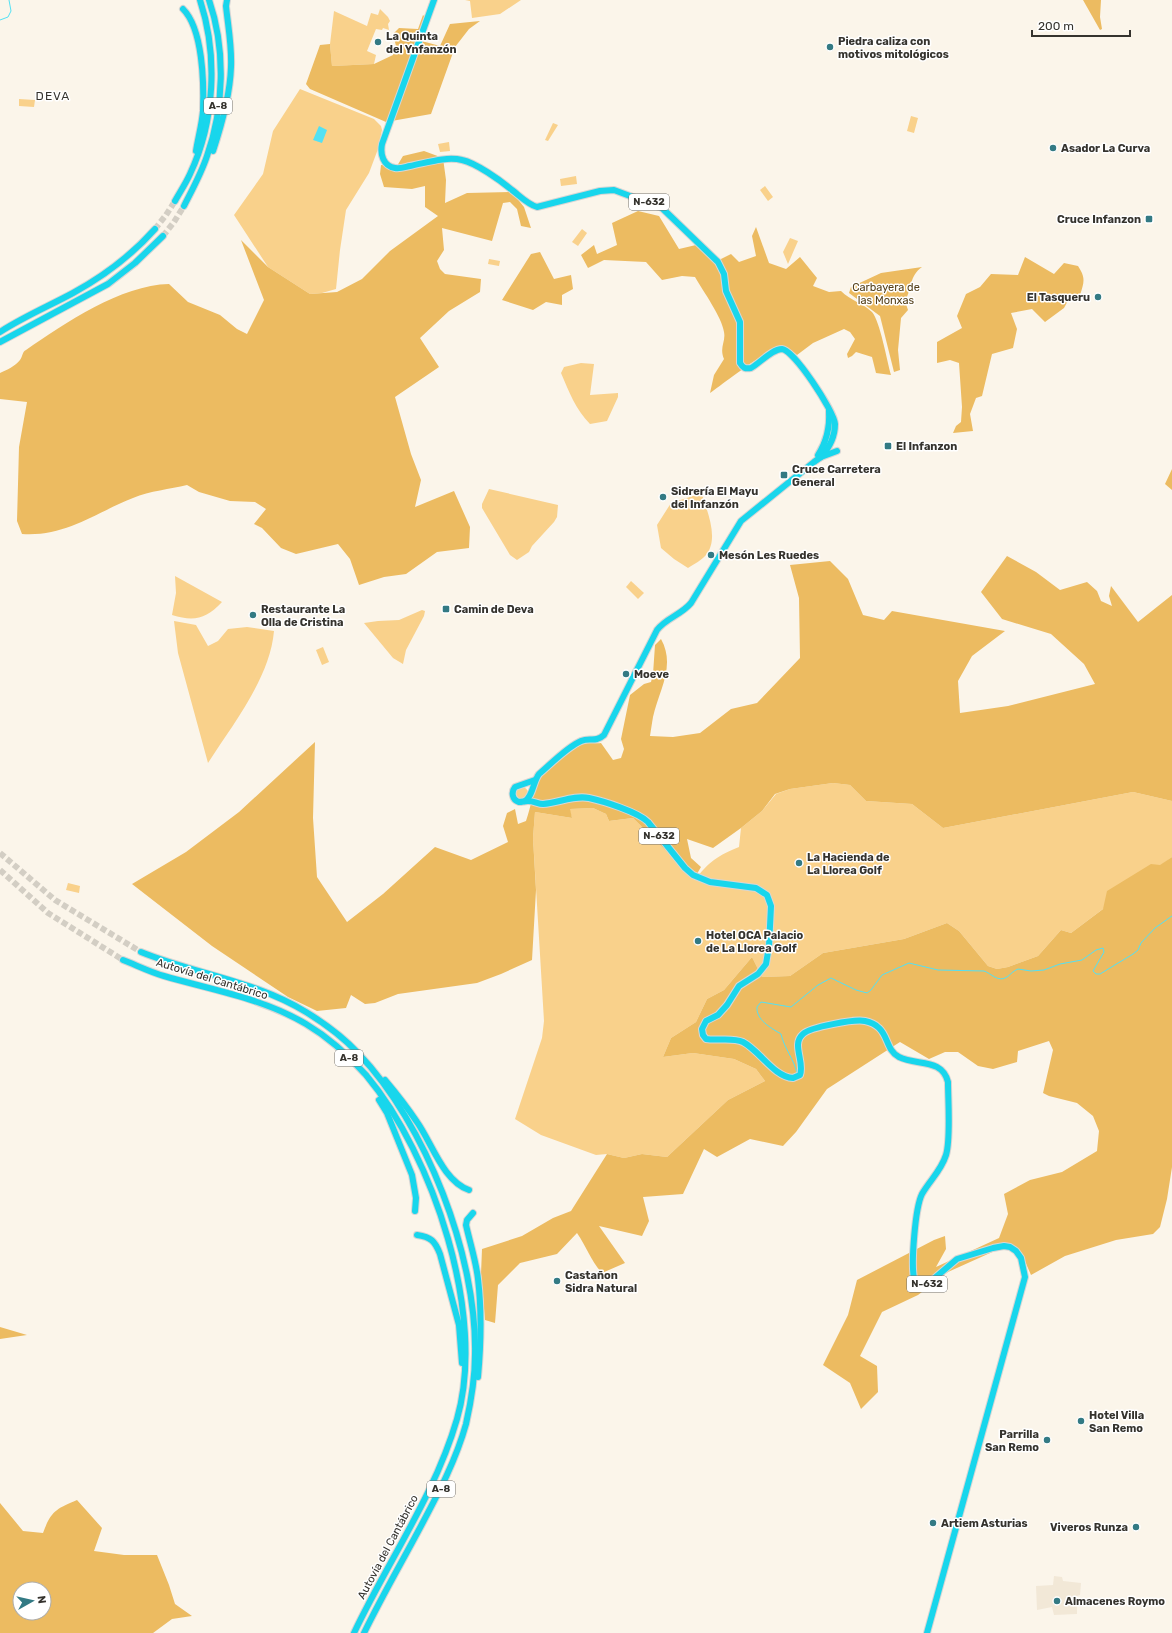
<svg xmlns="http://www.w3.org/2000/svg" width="1172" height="1633" viewBox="0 0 1172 1633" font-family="Rubik,sans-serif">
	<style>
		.built { fill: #f2e8d7 }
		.green { fill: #f9d18b }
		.forest { fill: #ecbb61; fill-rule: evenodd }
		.water { fill: #53e1f4 }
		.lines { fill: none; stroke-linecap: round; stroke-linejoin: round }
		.stream { stroke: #53e1f4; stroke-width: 1 }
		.highway-tunnel { stroke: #d3cec4; stroke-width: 6; stroke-dasharray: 6 3; stroke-linecap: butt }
		.highway-casing { stroke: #d7d6d5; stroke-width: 8 }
		.highway { stroke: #18d6ec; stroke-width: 6 }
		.poi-dot { fill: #337a84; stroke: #fff; stroke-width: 1.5 }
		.labels { text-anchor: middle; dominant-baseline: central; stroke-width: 3; stroke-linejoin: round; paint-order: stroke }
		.shield { fill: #fff; stroke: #72706d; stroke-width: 1 }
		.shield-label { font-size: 10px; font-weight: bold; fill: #35332e }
		.poi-label { font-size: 11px; font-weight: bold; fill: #35332e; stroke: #fff; text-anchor: start }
		.park-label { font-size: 11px; fill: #54401a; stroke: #fff }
		.street-label { font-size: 11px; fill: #35332e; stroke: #fff }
		.neighbourhood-label { font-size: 12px; letter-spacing: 1px; fill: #35332e; stroke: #fff }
	</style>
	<rect width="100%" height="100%" fill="#fbf5ea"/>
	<polygon class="built" points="1054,1576 1062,1577 1063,1581 1081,1583 1080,1595 1077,1596 1077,1614 1054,1615 1052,1607 1037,1610 1036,1586 1053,1585"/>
	<g class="green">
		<polygon points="465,0 521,0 500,14 472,18 470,1"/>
		<polygon points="380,9 388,17 390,21 388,24 389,30 383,28 382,30 376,29 367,51 376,55 374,64 332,66 330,44 334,11 367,26 371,13 378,15"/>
		<polygon points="300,89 374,119 381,126 382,130 378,149 369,173 346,210 340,250 336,289 322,293 310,294 268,267 234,215 263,174 273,131"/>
		<polygon points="19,99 35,100 34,107 19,106"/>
		<polygon points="911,116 918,118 914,133 907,131"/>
		<polygon points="553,123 558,125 548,141 545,140"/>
		<polygon points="449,142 450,151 440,152 438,144"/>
		<polygon points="576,176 577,184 561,186 560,179"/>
		<polygon points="765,186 773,197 768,201 760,190"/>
		<polygon points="582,229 587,233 578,246 572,242"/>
		<polygon points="790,238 798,241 788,264 783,252"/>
		<polygon points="489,259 500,261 499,266 488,264"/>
		<path d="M581,363l13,1 -4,31 28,-2v4l-11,24 -17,3c-14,-14 -21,-32 -29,-51l3,-6z"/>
		<polygon points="489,489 558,505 557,517 554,522 532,546 529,552 517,560 510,555 482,508 482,504"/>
		<path d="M701,491c5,18 19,47 5,64 -4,5 -12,9 -18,13l-14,-9 -13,-11 -4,-23 14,-22 22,-7z"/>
		<path d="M175,576l47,26c-16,17 -28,20 -50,13l4,-22z"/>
		<polygon points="631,581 644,593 638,599 626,587"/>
		<polygon points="422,610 425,611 424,616 406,650 403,664 393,658 364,623 378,621 399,620"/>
		<path d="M174,621l22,4 12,21 10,-5 10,-12 19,-2 27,4c-4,47 -41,93 -66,132l-30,-110z"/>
		<polygon points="323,647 329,662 322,665 316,650"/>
		<path d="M833,783l17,2 16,16 46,3 31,24 190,-36 39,9v56l-101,76 -10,-3 -23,26 -30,11 -11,2 -9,-3 -29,-35 -12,-8 -43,16 -81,14 -33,23 -28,1 -10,-20 -28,33 -17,9 -11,23 -25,16 -8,19 30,-4 41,6 22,10 9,12 -37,19 -61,57 -25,-3 -18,4 -17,-4 -11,1 -55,-20 -26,-16 27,-81 2,-17 -11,-183 2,-26 37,6 -3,-9 24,-1 13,6 3,7 24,-3 62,62c13,-18 24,-25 44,-33l2,-19 21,-17 14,-17 14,-5z"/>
		<circle cx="522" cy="793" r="6"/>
		<polygon points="68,883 80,886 79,893 66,890"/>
	</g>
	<g class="forest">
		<polygon points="1083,0 1101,0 1100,17 1102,29 1100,30"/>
		<polygon points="423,15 425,17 418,40 440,46 450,24 480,21 469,29 455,47 431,114 386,122 310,89 306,84 320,45 330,44 332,66 374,64 393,55 396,46 393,34 399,28 418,29"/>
		<path d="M424,151l19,7 3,22 -1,23 22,-10 45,-1 12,15 7,21 -10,-2 -4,-17 -7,-7 -7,1 -11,38 -50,-13 2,22 -7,11 3,8 5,5 36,5 -1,13 -31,19 -29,27 19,29 -44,30 16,57 10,26 -6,27 39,-16 16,36 -1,21 -32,4 -31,22 -22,3 -25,8 -9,-26 -12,-15 -42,10 -15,-6 -19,-20 -8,-4 12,-15 -11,-7 -25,-1 -31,-9 -12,-7c-17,4 -37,6 -54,13 -38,15 -68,39 -111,36l-5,-13 2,-74 8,-45 -27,-3v-26c7,-3 15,-7 20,-13 3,-4 2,-8 6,-10 39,-27 95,-65 143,-66l19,18 32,13 17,14 10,5 17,-34 -23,-60 27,27 42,27 27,-2 25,-13 28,-28 48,-35 -13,-9v-21l-13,3 -28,-2 -4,-13 1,-9 16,1 6,-10z"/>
		<path d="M638,211l21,5 20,33 17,-4 19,17 16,-8 8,8 17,-6 -4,-20 4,-9 13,36 17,6 14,-12 17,21 -4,8 16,6 12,-1c9,9 23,13 31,21 8,9 15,49 19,63l-15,-2 -4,-16 -16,-5 -4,4 -4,2 -1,-4 8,-15 -5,-7 -6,-3 -31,14 -16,12c-5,-4 -9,-8 -16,-8 -13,1 -58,37 -71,46l4,-18 10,-16c-5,-12 2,-17 0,-27 -2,-15 -21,-41 -29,-55l-13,-1 -20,4 -16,-18 -42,-2 -16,8 -7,-13 13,-10 3,9 20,-9 -5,-22z"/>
		<polygon points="540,252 554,279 571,275 573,289 562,295 562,305 546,302 533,310 502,300 531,254"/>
		<path d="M1025,257l29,17 10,-11 14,3c8,12 6,16 2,29h-9l-7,13 -19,14 -13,-13 -21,4 6,16 -4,19 -21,6 -10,42 -6,2 -6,16 3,17 -20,2 3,-7 5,-4 1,-15 -3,-44 -9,-3 -13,3v-21l25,-14 -5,-12 9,-22 14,-7 11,-13 27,1z"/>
		<path d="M922,267c-13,9 -10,22 -17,34l3,9 -7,8 -3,32 2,20 -6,2 -14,-56 -31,-23 2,-6 30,-14z"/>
		<polygon points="1172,469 1172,490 1165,484"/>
		<path d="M1007,556l29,16 24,18 27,-8 10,9 4,10 11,5 -3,-10 2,-10 27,36 34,-27v206l-39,-9 -190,36 -31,-24 -46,-3 -16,-16 -17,-2 -43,6 -15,5 -13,17 -21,17 -28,20 -26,-9 4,19 10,9 -7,12 -61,-61 -24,3 -3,-7 -13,-6 -23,1 2,9 -37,-6 -2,26 3,52 -4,70 -31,14 -24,9 -79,11 -23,9 -10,1 -14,-9 -5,13 -29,3 -29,-14 -76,-51 -80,-62 54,-32 53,-40 76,-70 -2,76 4,59 30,45 36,-28 52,-47 36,13 37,-18 -5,-16 4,-13 8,-4 3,15 8,-3c5,-14 7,-32 15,-45 3,-5 35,-30 42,-32 5,-2 13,0 18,-1l12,17 8,-2 3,-9 -3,-10 9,-44 14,-11 7,-2 2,-8 2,-29 6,-6c15,27 -2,51 -8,78 -1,6 -2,12 -3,19l23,1 27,-4 31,-24 26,-6 43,-45 -1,-60 -9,-33 40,-4 18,18 15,36 21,5 8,-9 113,20 -33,25 -14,25 2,32 48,-7 87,-22 -11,-20 -33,-30 -49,-15 -21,-27z"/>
		<path d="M1172,857v310l-5,32 -7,28 -7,7 -37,6 -51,16 -34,19 -10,-23 -11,-8 -62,28 -30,23 -36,17 -22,44 17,10 1,26 -17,17 -11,-26 -27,-18 25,-50 9,-35 77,-40 11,-4 1,13 -10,18 63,-29 9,-24 -4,-20 26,-14 32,-8 35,-21 2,-20 -6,-15 -16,-13 -28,-7 -6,-3 10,-43 -4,-9 -31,10 -1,11 -24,7 -15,-3 -20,-14h-13l-16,7 -29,-17 -73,47 -31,43 -13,14 -33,-7 -33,18 -13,-8 -21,45 -40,3 6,24 -7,15 -43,-10 26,37 -23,10c-11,-12 -16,-27 -25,-40l-20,21 -37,9 -22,22 -3,38 -10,-3 -4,-46 1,-25 40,-13 31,-18 18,-7 36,-57 17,4 18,-4 25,3 61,-57 37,-19 -9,-12 -22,-10 -41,-6 -30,4 8,-19 25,-16 11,-23 17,-9 28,-33 10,20 28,-1 33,-23 81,-14 43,-16 12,8 29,35 9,3 11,-2 30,-11 23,-26 10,3 32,-24 4,-18 44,-27 9,1z"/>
		<polygon points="0,1327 27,1335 0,1339"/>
		<path d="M77,1500l25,28 -8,23 30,4h33l12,30 6,19 17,12 -20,3 -19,14h-153v-130l23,28 20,2c8,-22 13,-24 34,-33zM20,1589h24v24h-24z"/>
	</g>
	<polygon class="water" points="319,126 327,130 322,143 313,140"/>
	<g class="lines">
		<g class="stream">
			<polyline points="0,20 8,17 11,11 9,0"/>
			<path d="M797,1073c-3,-14 -13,-25 -16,-39 -10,-6 -25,-14 -24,-27l4,-5 30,5 27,-22 13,-7 25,12 11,3 4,-3 11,-15 27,-12 29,7 46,1c7,2 14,12 23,6 4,-3 6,-6 11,-8l13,2 13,-1 16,-6 22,-4 14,-10 7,-2 1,4 -11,19 3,3h4l33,-20 5,-4 3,-7 14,-15 17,-12"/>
		</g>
		<g class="highway-tunnel">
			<polyline points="155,229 166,215 175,201"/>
			<polyline points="163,236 174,222 184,206"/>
			<polyline points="0,853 55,900 141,952"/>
			<polyline points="0,870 48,913 123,960"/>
		</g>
		<defs>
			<g id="highway">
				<path d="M434,0l-52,144c-2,10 1,22 13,24 5,1 10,-1 15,-2 16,-3 36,-10 52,-6 14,3 38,20 50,30 8,6 15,14 25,17l63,-16 14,-1 48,18 56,54 6,12 2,17 14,31v41c3,5 5,6 11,5 9,-5 21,-19 31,-19 12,1 52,62 53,75 0,13 -5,23 -14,33"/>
				<path d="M183,9c20,20 21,74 20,102 -1,13 -5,27 -7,40"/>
				<path d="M213,151c9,-27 17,-55 18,-84 1,-21 -3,-41 -5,-61l1,-6"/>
				<path d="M175,201c5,-9 11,-18 15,-27 25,-53 28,-119 10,-174"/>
				<path d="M184,206c8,-16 17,-32 23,-50 17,-48 19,-107 2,-156"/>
				<path d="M0,332c23,-15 49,-26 73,-39 31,-17 58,-37 82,-64"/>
				<polyline points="0,342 108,284 135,263 163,236"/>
				<path d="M818,455c9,-14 12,-27 11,-44"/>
				<path d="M535,780l-20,7c-4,5 -3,13 4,15 3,0 6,-1 9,-1 6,0 10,3 15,3 15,-1 31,-9 46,-6 14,3 49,14 59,24l37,46 8,7 17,7 46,6 11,7 4,11 -2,40 -3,18 -8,10 -19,12 -12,19 -9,10 -12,6 -4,8 1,6 3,4c12,2 26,-2 37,3 17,9 31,35 50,36l7,-3c5,-13 -9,-31 3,-41 7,-7 52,-15 62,-13 5,1 10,3 14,7 9,8 8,23 20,29 18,9 43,1 49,25 0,19 3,57 -2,73 -5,16 -16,25 -24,39 -7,14 -11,69 -8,84 6,6 9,7 16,4l27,-23 36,-11 11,-2 6,1 6,4 5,7 4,19 -98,356"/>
				<path d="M525,801c8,-5 8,-19 14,-27 12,-10 28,-27 42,-33 9,-4 14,2 23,-6l53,-105c9,-12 24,-15 34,-27l50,-82 73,-59 7,-5 16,-6"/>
				<path d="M141,952c54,22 115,29 165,60 18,11 37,25 52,41 68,71 119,203 117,301 0,23 -4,48 -9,70 -10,36 -27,68 -44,100 -19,36 -40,72 -58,109"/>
				<path d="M123,960c13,5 27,12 41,16 48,14 98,22 142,48 22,13 43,32 60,51 67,80 121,241 91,344 -22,76 -69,142 -103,214"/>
				<path d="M385,1080c11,13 22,27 32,42 15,21 26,59 52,68"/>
				<polyline points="379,1100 387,1113 412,1175 416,1198 415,1211"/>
				<path d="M473,1213l-6,7 -1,5c4,18 10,36 12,54 4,33 3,65 0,98"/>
				<path d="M417,1235c14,2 18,6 23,19l19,71 3,38"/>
			</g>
		</defs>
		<use href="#highway" class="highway-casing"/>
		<use href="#highway" class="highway"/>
	</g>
	<g class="poi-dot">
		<circle cx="378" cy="42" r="4"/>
		<circle cx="830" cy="47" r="4"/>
		<circle cx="1053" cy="148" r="4"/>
		<rect x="1145" y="215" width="8" height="8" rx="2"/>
		<circle cx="1098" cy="297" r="4"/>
		<rect x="884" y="442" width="8" height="8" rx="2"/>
		<rect x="780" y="471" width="8" height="8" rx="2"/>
		<circle cx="663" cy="497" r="4"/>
		<circle cx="711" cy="555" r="4"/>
		<rect x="442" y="605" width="8" height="8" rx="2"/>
		<circle cx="253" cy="615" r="4"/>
		<circle cx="626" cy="674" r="4"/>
		<circle cx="799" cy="863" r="4"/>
		<circle cx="698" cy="941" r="4"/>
		<circle cx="557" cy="1281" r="4"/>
		<circle cx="1081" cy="1421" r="4"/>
		<circle cx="1047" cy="1440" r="4"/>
		<circle cx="933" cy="1523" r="4"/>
		<circle cx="1136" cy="1527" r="4"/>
		<circle cx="1057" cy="1601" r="4"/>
	</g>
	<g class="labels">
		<g class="shield">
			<rect x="204" y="98" width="28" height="16" rx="3"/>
			<rect x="629" y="194" width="40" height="16" rx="3"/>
			<rect x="639" y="828" width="40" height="16" rx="3"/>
			<rect x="335" y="1050" width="28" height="16" rx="3"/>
			<rect x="907" y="1276" width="40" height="16" rx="3"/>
			<rect x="427" y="1481" width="28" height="16" rx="3"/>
		</g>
		<g class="shield-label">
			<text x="218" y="106">A-8</text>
			<text x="649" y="202">N-632</text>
			<text x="659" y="836">N-632</text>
			<text x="349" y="1058">A-8</text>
			<text x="927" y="1284">N-632</text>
			<text x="441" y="1489">A-8</text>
		</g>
		<g class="poi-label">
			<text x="386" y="36">La Quinta<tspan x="386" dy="13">del Ynfanzón</tspan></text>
			<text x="838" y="41">Piedra caliza con<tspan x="838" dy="13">motivos mitológicos</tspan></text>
			<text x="1061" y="148">Asador La Curva</text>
			<text x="1141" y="219" text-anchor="end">Cruce Infanzon</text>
			<text x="1090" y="297" text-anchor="end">El Tasqueru</text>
			<text x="896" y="446">El Infanzon</text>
			<text x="792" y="469">Cruce Carretera<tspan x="792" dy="13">General</tspan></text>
			<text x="671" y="491">Sidrería El Mayu<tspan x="671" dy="13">del Infanzón</tspan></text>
			<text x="719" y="555">Mesón Les Ruedes</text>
			<text x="261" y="609">Restaurante La<tspan x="261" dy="13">Olla de Cristina</tspan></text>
			<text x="454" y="609">Camin de Deva</text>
			<text x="634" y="674">Moeve</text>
			<text x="807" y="857">La Hacienda de<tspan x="807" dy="13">La Llorea Golf</tspan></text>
			<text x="706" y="935">Hotel OCA Palacio<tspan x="706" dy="13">de La Llorea Golf</tspan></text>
			<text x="565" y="1275">Castañon<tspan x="565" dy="13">Sidra Natural</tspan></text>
			<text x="1089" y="1415">Hotel Villa<tspan x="1089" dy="13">San Remo</tspan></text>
			<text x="1039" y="1434" text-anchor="end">Parrilla<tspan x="1039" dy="13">San Remo</tspan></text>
			<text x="941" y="1523">Artiem Asturias</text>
			<text x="1128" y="1527" text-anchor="end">Viveros Runza</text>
			<text x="1065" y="1601">Almacenes Roymo</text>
		</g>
		<g class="park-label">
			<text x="886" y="287">Carbayera de<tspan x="886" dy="13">las Monxas</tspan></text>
		</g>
		<g class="street-label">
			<text transform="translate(212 979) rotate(17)">Autovía del Cantábrico</text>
			<text transform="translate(388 1547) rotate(-62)">Autovía del Cantábrico</text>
		</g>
		<g class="neighbourhood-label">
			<text x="53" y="96">DEVA</text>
		</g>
	</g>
	<g transform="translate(32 1601) rotate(82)"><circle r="19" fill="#ffffff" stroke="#aeadab"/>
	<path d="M0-3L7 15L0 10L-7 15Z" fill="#337a84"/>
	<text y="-6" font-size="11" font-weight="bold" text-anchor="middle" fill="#35332e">N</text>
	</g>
	<path d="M1032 30v6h98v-6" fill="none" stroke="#35332e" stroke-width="2"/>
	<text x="1038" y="30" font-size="12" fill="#35332e" stroke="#ffffff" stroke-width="3" paint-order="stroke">200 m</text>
</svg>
